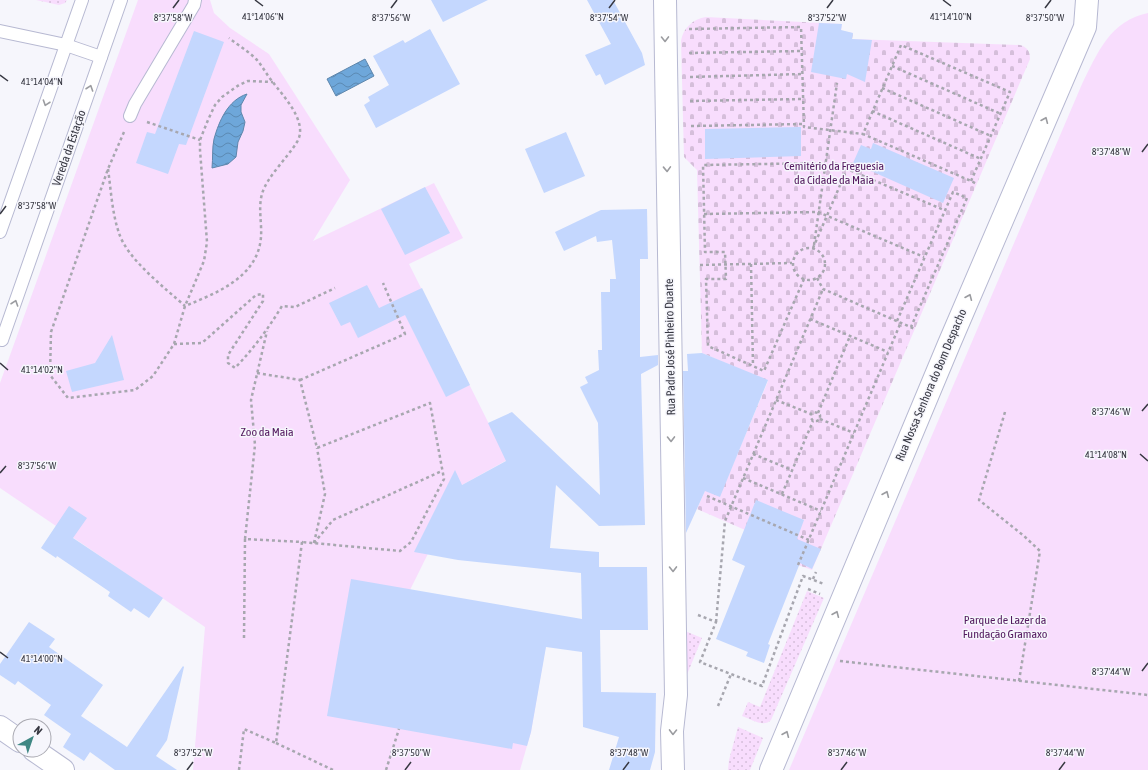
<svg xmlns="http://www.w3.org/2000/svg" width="1148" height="770" viewBox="0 0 1148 770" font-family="'Asap Condensed',sans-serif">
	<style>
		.grass { fill: url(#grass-dots) }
		.cemetery { fill: url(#cemetery-stones) }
		.park { fill: #f8ddfd }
		.water { fill: url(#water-waves); stroke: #5e86ac }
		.building { fill: #c4d7fe }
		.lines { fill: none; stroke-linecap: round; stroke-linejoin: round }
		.service-casing { stroke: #b7b9d2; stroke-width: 14 }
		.minor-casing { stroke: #b7b9d2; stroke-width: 24 }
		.secondary-casing { stroke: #b7b9d2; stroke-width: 24 }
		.path { stroke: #a7a7af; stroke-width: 2.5; stroke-dasharray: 3 3; stroke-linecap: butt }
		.service { stroke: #fff; stroke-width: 12 }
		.minor { stroke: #fff; stroke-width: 22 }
		.secondary { stroke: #fff; stroke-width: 22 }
		.oneway { stroke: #9b9ca0 }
		.ticks { fill: none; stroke: #373842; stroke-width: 1.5 }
		.labels { text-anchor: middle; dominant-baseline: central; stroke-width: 3; stroke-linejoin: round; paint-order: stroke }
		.street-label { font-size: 12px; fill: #373842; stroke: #f6f6fc }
		.park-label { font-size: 12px; fill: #53195f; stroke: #f6f6fc }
		.ticks-label { font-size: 10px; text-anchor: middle; fill: #373842; stroke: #f6f6fc; stroke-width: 3; stroke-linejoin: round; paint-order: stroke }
	</style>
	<defs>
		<pattern id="grass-dots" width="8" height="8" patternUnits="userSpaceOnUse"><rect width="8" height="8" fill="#f8ddfd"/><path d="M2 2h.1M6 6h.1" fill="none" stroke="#d5beda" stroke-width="1.8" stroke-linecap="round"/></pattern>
		<pattern id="cemetery-stones" width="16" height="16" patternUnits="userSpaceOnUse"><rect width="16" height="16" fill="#f8ddfd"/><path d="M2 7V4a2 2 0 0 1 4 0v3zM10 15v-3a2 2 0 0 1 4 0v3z" fill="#d5beda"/></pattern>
		<pattern id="water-waves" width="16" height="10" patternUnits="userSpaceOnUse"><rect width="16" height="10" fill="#6ea7da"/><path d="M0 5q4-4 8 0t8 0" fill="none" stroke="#5b89b2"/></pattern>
	</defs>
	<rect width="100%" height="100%" fill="#f6f6fc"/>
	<g class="grass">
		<polygon points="36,0 67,0 65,3 59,5"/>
		<path d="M807,591l17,7 -53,122c-7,8 -20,-1 -29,-4l6,-14 12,5z"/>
		<polygon points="685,631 702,638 686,677"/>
		<polygon points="738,727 763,738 750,770 728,770 729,760"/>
	</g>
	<path class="cemetery" d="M706,17l136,7 -1,7 12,2 -1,6 168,6c7,2 10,6 10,14l-218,511 -14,-5v-12l-101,-44 15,-34 14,6 42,-100 -66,-28 -5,-183 -13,-13 -3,-116c2,-13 12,-22 25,-24z"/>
	<g class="park">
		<polygon points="138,0 210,0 214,13 230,28 269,54 350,180 313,241 434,183 463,238 409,264 507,460 462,485 410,590 551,615 531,732 520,770 193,770 205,627 0,488 0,383"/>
		<path d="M1148,13v757h-359l293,-686c16,-32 28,-63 66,-71z"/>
	</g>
	<g class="water">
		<polygon points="365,59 374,76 336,96 327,79"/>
		<path d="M247,94l-6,11v7l4,10 -2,9 -5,11 -2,15 -8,7 -16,4c1,-10 0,-20 2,-29 5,-18 14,-39 33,-45z"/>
	</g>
	<g class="building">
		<polygon points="431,0 488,0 443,22"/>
		<polygon points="587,0 613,0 642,53 645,65 605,85 600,74 596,76 585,55 611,44"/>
		<polygon points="819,23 842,24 841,30 853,33 852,39 872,40 865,82 847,74 846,79 811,72"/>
		<polygon points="430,29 460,84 376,128 364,105 370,101 368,97 389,85 373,56 403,40 405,43"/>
		<polygon points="194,31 224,42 186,145 179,144 168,174 136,163 147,132 155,134"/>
		<polygon points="801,127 801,156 705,159 705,129"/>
		<polygon points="566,132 585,176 544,193 525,149"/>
		<polygon points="873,143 954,178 943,203 853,163 861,145 871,149"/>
		<polygon points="425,187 450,233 405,255 381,209"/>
		<polygon points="647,209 648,259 640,259 640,357 658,355 658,365 641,374 645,525 599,526 556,485 550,548 599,552 599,567 647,567 648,630 600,630 601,692 656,693 655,752 650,770 609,770 619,737 583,727 582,652 546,647 531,732 527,746 513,743 512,749 327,716 351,579 582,619 581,573 458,560 414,552 455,470 462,485 506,461 488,423 512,412 600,495 598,423 580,387 588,383 585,377 599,370 598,350 602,350 601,292 610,292 610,279 616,279 612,240 597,242 596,236 564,251 555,232 601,210"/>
		<polygon points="367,285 379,308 422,288 470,385 446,397 405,315 358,338 350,322 341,326 329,303"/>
		<polygon points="112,335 124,380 72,392 66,371 95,363"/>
		<polygon points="702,353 768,380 720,497 705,491 686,533 683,371 688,371 687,354"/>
		<polygon points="756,500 804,520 797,539 821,549 812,569 800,563 768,644 770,645 764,663 746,656 748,652 716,639 745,566 732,560"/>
		<polygon points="69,506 87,518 73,538 163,598 149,618 134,608 131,612 108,596 110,592 57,556 56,558 41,548"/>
		<polygon points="29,622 55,639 49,647 103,685 81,716 127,747 183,666 184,667 167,740 156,756 177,770 115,770 90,752 84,761 63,747 71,734 44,715 51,705 18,681 15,685 0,675 0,664"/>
	</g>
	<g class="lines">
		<defs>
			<g id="service">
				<polyline points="0,31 66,45 101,57"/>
				<polyline points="130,116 135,104 194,5 195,0"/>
				<polyline points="0,232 82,0"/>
				<polyline points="0,339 2,340 121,0"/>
			</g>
			<g id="minor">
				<polyline points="0,727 20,741"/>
				<polyline points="34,750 63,770"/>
			</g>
			<g id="secondary">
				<polyline points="665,0 676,695 672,731 673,770"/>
				<polyline points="771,770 949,344 1085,27 1087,0"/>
			</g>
		</defs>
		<use href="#service" class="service-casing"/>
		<use href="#minor" class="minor-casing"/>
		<use href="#secondary" class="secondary-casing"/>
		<g class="path">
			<polyline points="689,29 801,27 804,127 863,134"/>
			<polyline points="689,53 802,51"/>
			<polyline points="892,66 1001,114"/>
			<polyline points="690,77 803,74"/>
			<polyline points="882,88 991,136"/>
			<polyline points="690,101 803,99"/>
			<polyline points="872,111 981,159"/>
			<polyline points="147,122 200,140"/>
			<polyline points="691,126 804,124"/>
			<polyline points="124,132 108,169 51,332 50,375 68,398 135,390 153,376 174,344 185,306 204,261 207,242 200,150 200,140 208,120 215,105 222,97 239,85 248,81 273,82"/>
			<path d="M108,169c3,21 4,44 11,64 8,26 46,55 66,73 32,-13 73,-29 76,-69 1,-14 -3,-29 1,-43 4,-16 26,-37 35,-52 12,-20 -14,-46 -25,-61 -6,-7 -10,-16 -16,-22 -8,-8 -18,-14 -27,-21"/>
			<polyline points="971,181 1010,92 901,45 863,134 971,181 977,184"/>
			<polyline points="704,214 818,212 924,257"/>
			<polyline points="814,245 837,83"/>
			<circle cx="809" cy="264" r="16"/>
			<polyline points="813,248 847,169 944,210"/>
			<polyline points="751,264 753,366"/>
			<polyline points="700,265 792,263"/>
			<polyline points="817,278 823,289 915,329"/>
			<polyline points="804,279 764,371 708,346 706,279 726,279 725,252 705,252 703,165 825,163"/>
			<polyline points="810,319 888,352"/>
			<polyline points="897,321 953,192 967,198 911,327"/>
			<path d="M174,344l28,-1 54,-48 7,-1v7l-35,54v8l7,5c19,-20 33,-39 47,-62l13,1 40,-19"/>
			<polyline points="257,373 300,380 317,448 430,403 444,479 411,542 400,551 302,542"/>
			<polyline points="300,380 405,334 383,283"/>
			<polyline points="776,400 811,414 814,412 818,413 820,415 820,419 817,421 813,421 811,418 811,414"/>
			<polyline points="1005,412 979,500 1024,536 1040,551 1019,681"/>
			<polyline points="818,413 850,336"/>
			<polyline points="820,419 854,433"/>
			<polyline points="753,454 792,470"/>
			<polyline points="743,478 821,511"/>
			<polyline points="782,494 813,421"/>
			<polyline points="707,496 809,540"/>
			<polyline points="314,543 333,520 442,471"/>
			<polyline points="314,543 325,494 317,448"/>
			<polyline points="798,565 901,322"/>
			<polyline points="813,579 816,572"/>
			<polyline points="808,589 820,594"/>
			<polyline points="698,615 716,622 700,662 762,686 803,576 824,584"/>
			<polyline points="716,622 725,521 823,289"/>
			<polyline points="244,638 245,539"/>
			<polyline points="840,661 1148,695"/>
			<polyline points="718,706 731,674"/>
			<polyline points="276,743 333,770"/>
			<polyline points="239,770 244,729 276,743 302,542 245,539 255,445 251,400 267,331"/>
			<polyline points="386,770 399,729"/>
		</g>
		<use href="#service" class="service"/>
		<use href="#minor" class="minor"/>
		<use href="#secondary" class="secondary"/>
	</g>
	<defs><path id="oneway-chevron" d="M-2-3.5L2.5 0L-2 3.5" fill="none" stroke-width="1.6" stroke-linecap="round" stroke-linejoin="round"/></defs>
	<g class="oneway">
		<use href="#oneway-chevron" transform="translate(665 39) rotate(89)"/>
		<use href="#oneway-chevron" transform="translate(90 88) rotate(-71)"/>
		<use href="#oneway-chevron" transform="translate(46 103) rotate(109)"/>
		<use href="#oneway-chevron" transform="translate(1045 120) rotate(-67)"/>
		<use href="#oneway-chevron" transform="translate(667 169) rotate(88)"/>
		<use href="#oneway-chevron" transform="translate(969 297) rotate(-67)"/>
		<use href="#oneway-chevron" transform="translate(15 303) rotate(-71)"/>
		<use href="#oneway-chevron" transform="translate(671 439) rotate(89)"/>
		<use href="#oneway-chevron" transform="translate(886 494) rotate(-67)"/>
		<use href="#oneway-chevron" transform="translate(673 569) rotate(89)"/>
		<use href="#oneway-chevron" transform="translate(836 614) rotate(-67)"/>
		<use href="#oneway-chevron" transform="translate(673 732) rotate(91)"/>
		<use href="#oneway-chevron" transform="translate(786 734) rotate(-67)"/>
	</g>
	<path class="ticks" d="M255,0l8,6M943,0l8,6M173,8l6,-8M391,8l6,-8M609,8l6,-8M827,8l6,-8M1045,8l6,-8M0,75l8,6M1142,152l6,-8M0,214l6,-8M0,363l8,7M1142,411l6,-7M1140,454l8,7M0,473l6,-7M0,652l8,6M1142,671l6,-8M187,770l6,-8M405,770l6,-8M623,770l6,-8M841,770l6,-8M1059,770l6,-8"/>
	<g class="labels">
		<g class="street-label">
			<text transform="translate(69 148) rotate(-71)">Vereda da Estação</text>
			<text transform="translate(670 347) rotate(-91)">Rua Padre José Pinheiro Duarte</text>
			<text transform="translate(931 385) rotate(-67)">Rua Nossa Senhora do Bom Despacho</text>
		</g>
		<g class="park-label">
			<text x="834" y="166">Cemitério da Freguesia<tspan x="834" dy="14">da Cidade da Maia</tspan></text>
			<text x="267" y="432">Zoo da Maia</text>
			<text x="1005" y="620">Parque de Lazer da<tspan x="1005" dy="14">Fundação Gramaxo</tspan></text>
		</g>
	</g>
	<g class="ticks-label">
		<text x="263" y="20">41°14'06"N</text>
		<text x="951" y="20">41°14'10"N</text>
		<text x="173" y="21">8°37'58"W</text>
		<text x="391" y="21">8°37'56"W</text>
		<text x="609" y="21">8°37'54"W</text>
		<text x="827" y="21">8°37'52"W</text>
		<text x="1045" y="21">8°37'50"W</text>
		<text x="42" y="85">41°14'04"N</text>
		<text x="1111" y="155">8°37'48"W</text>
		<text x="37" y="209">8°37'58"W</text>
		<text x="42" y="373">41°14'02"N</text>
		<text x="1111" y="415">8°37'46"W</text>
		<text x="1106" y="458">41°14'08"N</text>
		<text x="37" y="469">8°37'56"W</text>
		<text x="42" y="662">41°14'00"N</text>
		<text x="1111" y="675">8°37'44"W</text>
		<text x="193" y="756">8°37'52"W</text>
		<text x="411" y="756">8°37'50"W</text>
		<text x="629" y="756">8°37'48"W</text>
		<text x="847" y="756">8°37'46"W</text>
		<text x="1065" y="756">8°37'44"W</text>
	</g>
	<g transform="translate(32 738) rotate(40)"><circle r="19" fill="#f6f6fc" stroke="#aaaab2"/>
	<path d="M0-3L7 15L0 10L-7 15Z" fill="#3f8783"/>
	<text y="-6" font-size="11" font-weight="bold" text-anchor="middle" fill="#373842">N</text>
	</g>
</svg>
